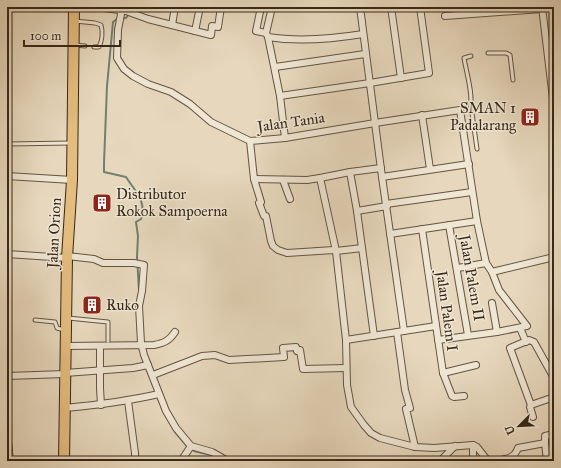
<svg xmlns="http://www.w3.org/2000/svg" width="561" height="468" viewBox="0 0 561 468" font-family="'IM FELL Great Primer',serif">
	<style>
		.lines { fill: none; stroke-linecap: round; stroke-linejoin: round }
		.stream { stroke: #718071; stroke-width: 2 }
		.service-casing { stroke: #635442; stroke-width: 5 }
		.minor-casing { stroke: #635442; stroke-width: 8 }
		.trunk-casing { stroke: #372819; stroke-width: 12 }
		.service { stroke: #efe6d4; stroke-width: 3 }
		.minor { stroke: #efe6d4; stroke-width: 6 }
		.trunk { stroke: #e4bc7e; stroke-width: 10 }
		.labels { text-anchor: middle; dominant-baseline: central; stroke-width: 3; stroke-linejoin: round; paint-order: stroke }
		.poi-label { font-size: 15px; fill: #372819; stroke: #efe6d4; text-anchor: start }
		.street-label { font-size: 15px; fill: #372819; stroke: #efe6d4 }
	</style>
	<rect width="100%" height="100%" fill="#e7d8bd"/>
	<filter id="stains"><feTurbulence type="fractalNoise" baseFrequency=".005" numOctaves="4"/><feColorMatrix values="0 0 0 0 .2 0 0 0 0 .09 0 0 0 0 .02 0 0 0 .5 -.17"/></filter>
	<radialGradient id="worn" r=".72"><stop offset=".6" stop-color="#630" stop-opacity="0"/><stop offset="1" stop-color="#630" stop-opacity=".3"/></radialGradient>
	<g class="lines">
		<g class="stream">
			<path d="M134,7l-8,11 -9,1 -4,3 -6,64 -3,77v9l22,5c9,14 21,24 15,42l-5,3 2,14 -1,21 2,33"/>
			<polyline points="173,428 175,432 187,446"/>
			<polyline points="191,448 194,451 211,455 221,461"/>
		</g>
		<defs>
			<g id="service">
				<path d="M75,21l20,2 6,2c2,7 1,16 -2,22h-5"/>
				<polyline points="75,45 85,46"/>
				<polyline points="488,53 506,53 510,55 513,80"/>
				<path d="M471,56l-7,2c2,13 10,39 6,50l2,5 5,36"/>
				<polyline points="7,144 71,143"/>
				<polyline points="68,318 108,322 108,341"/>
				<polyline points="35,320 55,322 57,328 64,330"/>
			</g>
			<g id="minor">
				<polyline points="97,7 126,11 148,19 211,35 212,26 218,27 221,7"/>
				<path d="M261,7l-5,24 10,2 2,4c31,5 64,2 95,-3"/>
				<polyline points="360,7 382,177 404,331"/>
				<polyline points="391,7 401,78"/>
				<polyline points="542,7 554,107"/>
				<polyline points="120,10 121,14 118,30 117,58 124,69 133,76 148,84 171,92 190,104 211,122 250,141 285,138 375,123 460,110 477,221 486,263 492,272 499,290 527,326 497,332 438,340"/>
				<polyline points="445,16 542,9"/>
				<polyline points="172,25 175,7"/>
				<polyline points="195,31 200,7"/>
				<polyline points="266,33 272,7"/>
				<polyline points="268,37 280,96"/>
				<polyline points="275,67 365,54"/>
				<polyline points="422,115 430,169"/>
				<polyline points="285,138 280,96 370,83 429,73 420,7"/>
				<polyline points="250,141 254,179 261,202 259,203 264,216 266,216 271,241 273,246 278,250 287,253 334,250 336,251 362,248"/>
				<polyline points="381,168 350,172 320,178 336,251 346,340 347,385 351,407 364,425 371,433 380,438 415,447 434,448 473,445 477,447 488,461"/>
				<polyline points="350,172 357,211 374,336"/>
				<polyline points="7,176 72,180"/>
				<polyline points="382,177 469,164"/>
				<polyline points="254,179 307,180 320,178"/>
				<polyline points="283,180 290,199"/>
				<polyline points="386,204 472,192"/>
				<polyline points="357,211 387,206"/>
				<polyline points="449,225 468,335"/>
				<polyline points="422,229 443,373 452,396 454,397 464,396"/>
				<polyline points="390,234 477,221"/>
				<polyline points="7,254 67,258"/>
				<polyline points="67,256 94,259 103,263 134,263 144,265 142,291 139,306 141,343 144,355 166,411 176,428 191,446 212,452 228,461"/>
				<polyline points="458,268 486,263"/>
				<polyline points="492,272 554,257"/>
				<polyline points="492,303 497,332"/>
				<polyline points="520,328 526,342"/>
				<polyline points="397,332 405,390 410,408 406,409 415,447"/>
				<polyline points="346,340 436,326"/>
				<path d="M66,346l88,-1c10,-2 15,-4 21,-13"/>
				<polyline points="100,346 100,388 101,405"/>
				<polyline points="65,373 133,368 148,365"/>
				<polyline points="443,373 476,365"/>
				<polyline points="153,375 202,356 215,355 229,360 284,357 283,348 296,347 297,351 300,350 303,369 346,368"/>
				<polyline points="7,376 65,374"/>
				<polyline points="128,401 135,453 135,461"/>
				<polyline points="531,405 554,397"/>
				<path d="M65,408c32,-3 63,-7 94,-14"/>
				<polyline points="533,417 530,407 531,405 510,348 529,340 534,342 554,378"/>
				<polyline points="7,431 10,461"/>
				<polyline points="545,443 547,461"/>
				<polyline points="181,461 191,446"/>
				<polyline points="440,461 455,446"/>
				<polyline points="473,461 473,445"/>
				<path d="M495,461c11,-2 19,-2 23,-13l27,-5v-7l9,-2"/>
			</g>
			<polyline id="trunk" points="64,461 67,258 72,180 74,7"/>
		</defs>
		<use href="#service" class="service-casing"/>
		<use href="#minor" class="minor-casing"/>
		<use href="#trunk" class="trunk-casing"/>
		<use href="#service" class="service"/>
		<use href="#minor" class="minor"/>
		<use href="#trunk" class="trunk"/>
	</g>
	<defs>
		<symbol id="building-square" viewBox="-11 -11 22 22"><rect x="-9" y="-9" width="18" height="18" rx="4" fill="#8f2418" stroke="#efe6d4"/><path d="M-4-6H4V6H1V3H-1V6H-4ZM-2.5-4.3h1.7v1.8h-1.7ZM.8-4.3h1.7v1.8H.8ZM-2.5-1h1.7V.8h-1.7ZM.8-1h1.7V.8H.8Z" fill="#fff"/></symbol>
	</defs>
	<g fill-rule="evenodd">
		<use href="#building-square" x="519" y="106" width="22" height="22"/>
		<use href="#building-square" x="91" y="192" width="22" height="22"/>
		<use href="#building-square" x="81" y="294" width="22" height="22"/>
	</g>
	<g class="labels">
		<g class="poi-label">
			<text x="516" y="108" text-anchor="end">SMAN 1<tspan x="516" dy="17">Padalarang</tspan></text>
			<text x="116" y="194">Distributor<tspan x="116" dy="17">Rokok Sampoerna</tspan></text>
			<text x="106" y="305">Ruko</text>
		</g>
		<g class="street-label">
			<text transform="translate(291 122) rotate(-8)">Jalan Tania</text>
			<text transform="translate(54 233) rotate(-87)">Jalan Orion</text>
			<text transform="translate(472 278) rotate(80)">Jalan Palem II</text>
			<text transform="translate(447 311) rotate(82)">Jalan Palem I</text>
		</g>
	</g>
	<rect width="561" height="468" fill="none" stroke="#e7d8bd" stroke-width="24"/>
	<rect x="8" y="8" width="545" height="452" fill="none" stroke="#372819" stroke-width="2"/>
	<rect x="12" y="12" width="537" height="444" fill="none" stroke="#372819"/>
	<g transform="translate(519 426) rotate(246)" stroke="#efe6d4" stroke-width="3" paint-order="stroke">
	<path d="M0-3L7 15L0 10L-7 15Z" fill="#372819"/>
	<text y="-6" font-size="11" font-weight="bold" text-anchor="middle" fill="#372819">U</text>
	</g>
	<path d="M24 40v6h96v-6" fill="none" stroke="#372819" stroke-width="2"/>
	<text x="30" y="40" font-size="12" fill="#372819" stroke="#efe6d4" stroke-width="3" paint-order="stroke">100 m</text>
	<rect width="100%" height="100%" filter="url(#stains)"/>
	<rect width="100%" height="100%" fill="url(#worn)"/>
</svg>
